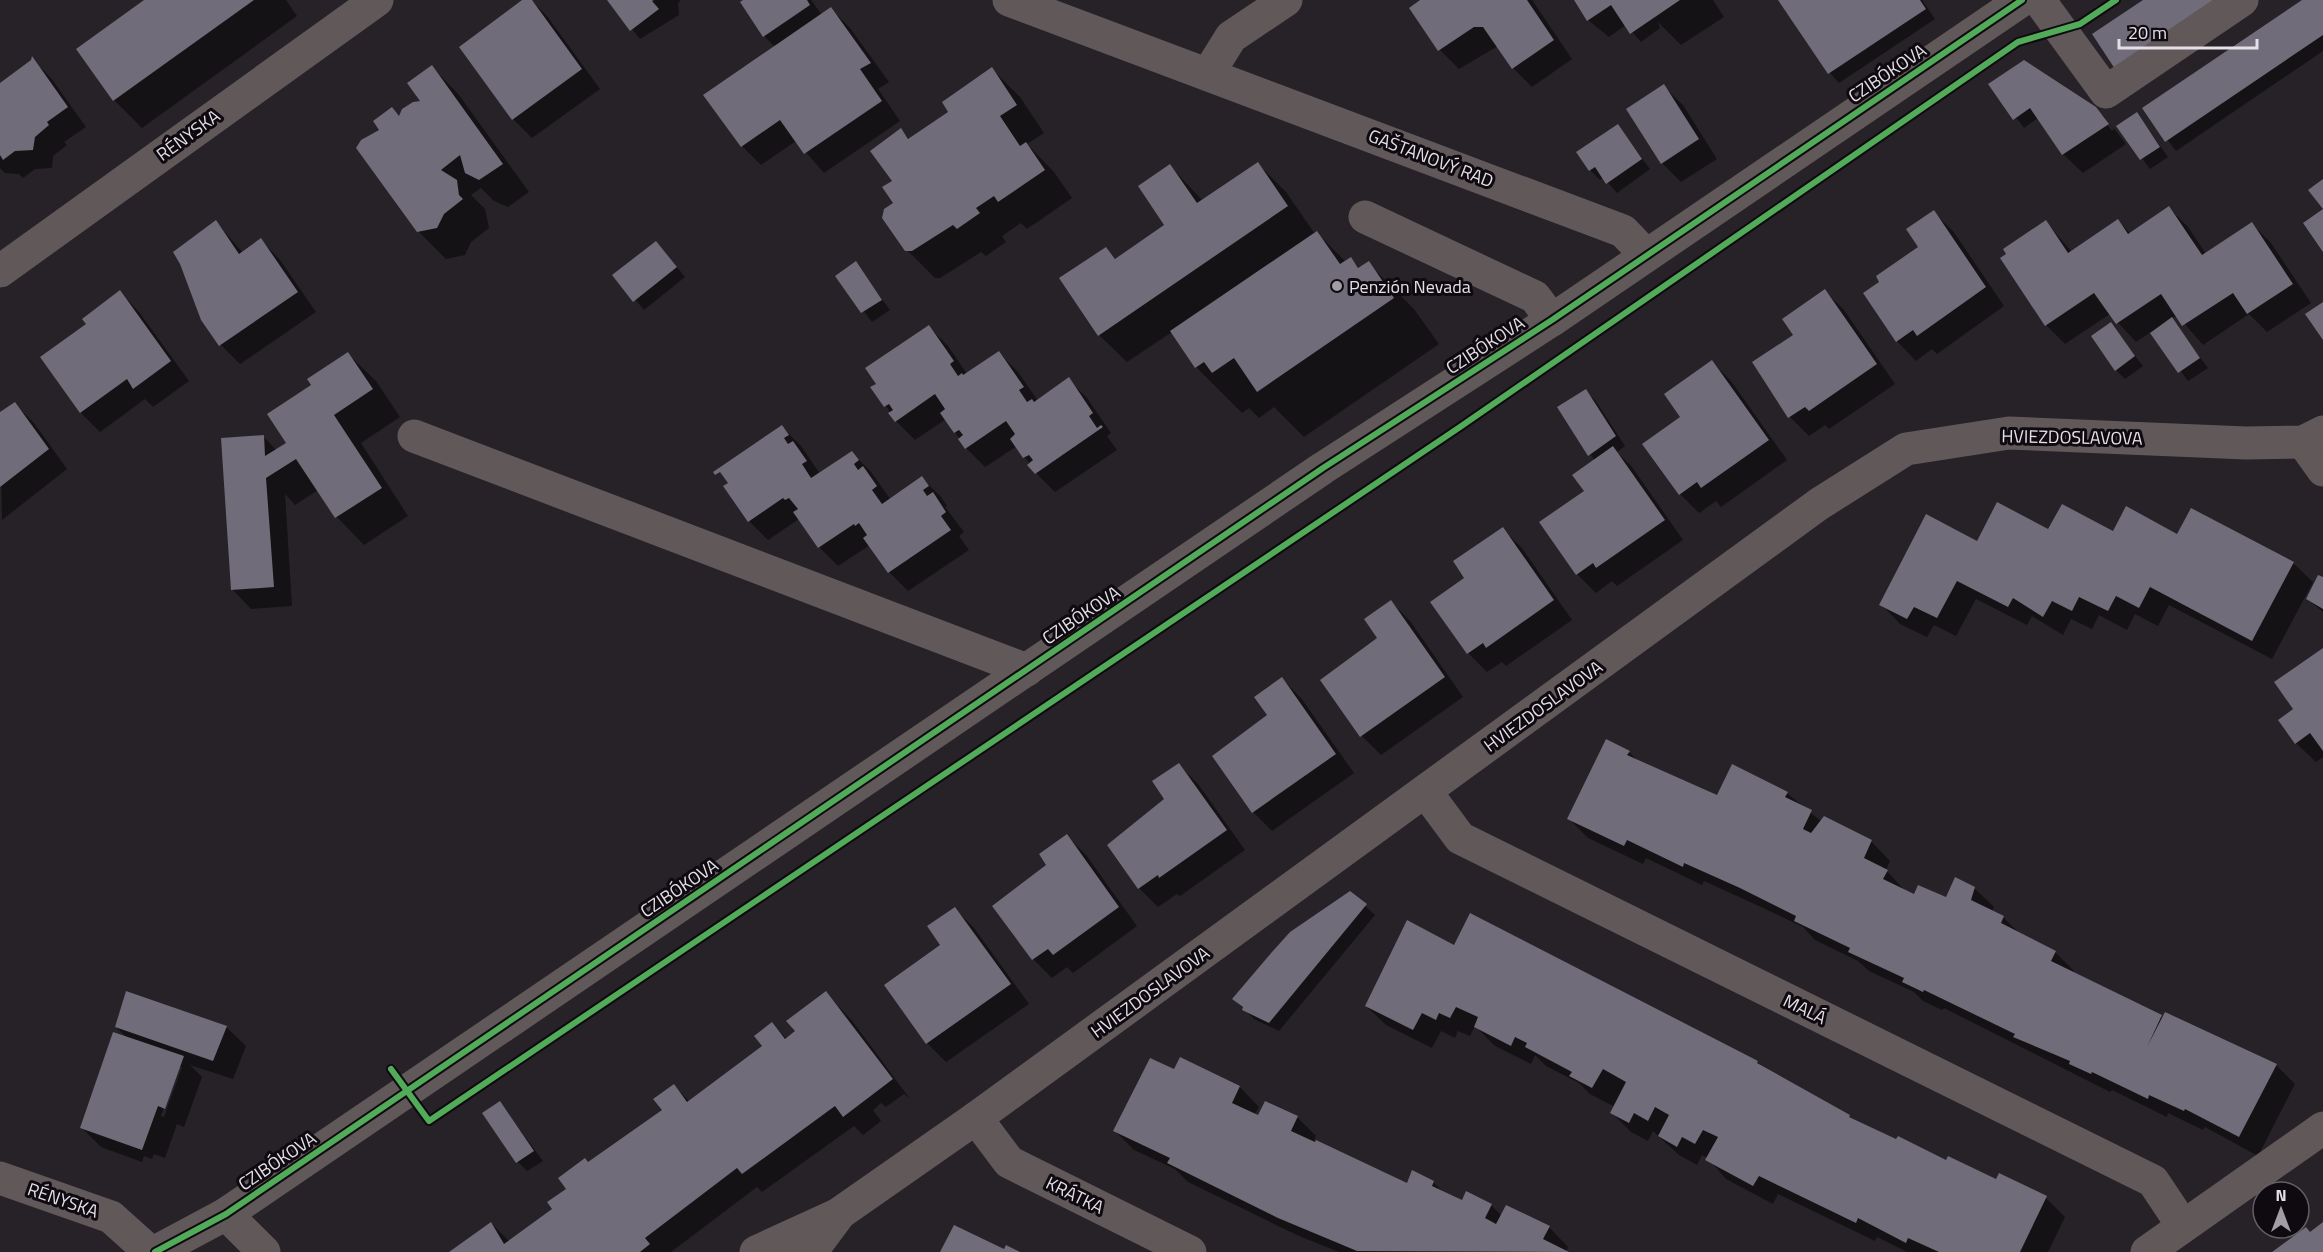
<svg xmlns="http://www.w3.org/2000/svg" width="2323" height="1252" viewBox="0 0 2323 1252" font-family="'Titillium Web',sans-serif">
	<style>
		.shadow { fill: #0007; fill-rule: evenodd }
		.building { fill: #706c79 }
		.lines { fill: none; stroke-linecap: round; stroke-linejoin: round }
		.minor { stroke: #61585a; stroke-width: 33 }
		.cycleway-casing { stroke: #0e0a10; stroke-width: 10 }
		.cycleway { stroke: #51ab58; stroke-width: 6 }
		.poi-dot { fill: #a29da4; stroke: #0e0a10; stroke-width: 2 }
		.labels { text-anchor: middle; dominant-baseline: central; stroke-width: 6; stroke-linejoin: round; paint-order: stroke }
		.street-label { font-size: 18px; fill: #e5dfe7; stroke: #0e0a10 }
		.poi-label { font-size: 18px; fill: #e5dfe7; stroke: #0e0a10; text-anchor: start }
	</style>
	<rect width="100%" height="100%" fill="#262228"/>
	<g class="shadow">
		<polygon points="145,0 286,0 297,16 142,128 114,100"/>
		<polygon points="524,0 531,0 547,16 600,89 532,138 513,119"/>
		<polygon points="609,0 681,0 678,3 679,15 640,39"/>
		<polygon points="746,0 811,0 822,15 831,9 850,28 889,82 878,89 900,121 824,173 796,141 761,165 742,146 775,47 764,36 742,3"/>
		<polygon points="1423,0 1532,0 1572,59 1532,87 1513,68 1498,46 1459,69 1440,50 1411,8"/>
		<polygon points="1575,0 1713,0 1724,17 1681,45 1658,22 1660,28 1641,42 1626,25 1609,37 1588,20"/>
		<polygon points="1780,0 1922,0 1935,19 1839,83 1830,73"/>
		<polygon points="2304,0 2323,0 2323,51 2176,151 2144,109"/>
		<polygon points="33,60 51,78 86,127 64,142 67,145 53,156 52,168 35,169 23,178 19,174 5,173 0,168 0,85"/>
		<polygon points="432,67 459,95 529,192 508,207 494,201 481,188 471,195 485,209 489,228 471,242 465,255 446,259 418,231 382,130 392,109 400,117 423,102"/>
		<polygon points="992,69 1020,97 1044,133 1027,144 1054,172 1072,198 1027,229 1021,223 1002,236 1006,242 986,256 981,252 940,278 935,278 907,250 895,204 894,182 901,130 910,140 951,112"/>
		<polygon points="1991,84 2095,108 2106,119 2103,119 2112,131 2114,129 2109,122 2126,144 2083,173 2063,154 2038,118 2024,128"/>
		<polygon points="1663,86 1683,105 1717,159 1681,182 1662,163"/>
		<polygon points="2137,114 2168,157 2150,169 2118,126"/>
		<polygon points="1617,126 1650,169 1617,193 1603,177 1600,180 1590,170 1578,152"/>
		<polygon points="1258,164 1286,192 1315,234 1317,233 1346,262 1351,259 1360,269 1368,263 1414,309 1439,344 1304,437 1274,407 1259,418 1249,408 1242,413 1196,367 1172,332 1127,362 1099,335 1106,249 1117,260 1166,226 1170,166 1203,201"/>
		<polygon points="2169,208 2188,227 2206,254 2252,224 2271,243 2311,303 2267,332 2249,314 2203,345 2177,315 2171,319 2208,368 2188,381 2151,332 2136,342 2110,314 2065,344 2046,325 2046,222 2072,252 2118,221 2131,234"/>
		<polygon points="1933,212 1953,231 2004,306 1937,354 1932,349 1916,361 1897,341 1865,293 1881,283 1920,247"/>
		<polygon points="216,222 243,253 261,240 280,260 316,312 240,364 221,345 202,320"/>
		<polygon points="665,252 685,277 644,310 615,275"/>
		<polygon points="855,263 890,310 872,322 837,276"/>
		<polygon points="1825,291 1844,310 1895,384 1829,429 1825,425 1809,436 1790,417 1754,363 1795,335"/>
		<polygon points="120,292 139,312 189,381 153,407 145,399 100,432 81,413 42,357 88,324"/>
		<polygon points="2110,324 2143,366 2125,379 2116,370"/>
		<polygon points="929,327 948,346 967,374 999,353 1018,372 1038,401 1068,379 1087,398 1111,433 1107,436 1117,450 1055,492 1036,473 1017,446 985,467 966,448 946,419 915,440 896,421 873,387"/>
		<polygon points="348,354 376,381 400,417 361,443 408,516 364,545 337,517 318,490 295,505 285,494 292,606 251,609 232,589 263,436 277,451 288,444 313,386"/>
		<polygon points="1712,362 1731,381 1787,460 1721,507 1716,501 1699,513 1680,494 1644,444 1682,417"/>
		<polygon points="1585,391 1595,400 1625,446 1617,452 1632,467 1683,540 1617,586 1612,581 1596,593 1577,574 1586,492 1595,461 1559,408"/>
		<polygon points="15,404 34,423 67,469 2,520 0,414"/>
		<polygon points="782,427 801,446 820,474 852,453 871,472 891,500 922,478 941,497 947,506 945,507 964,532 959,536 969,550 908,591 889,572 870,545 838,566 819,547 799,519 768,540 749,521"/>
		<polygon points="1502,529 1522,548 1572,620 1506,666 1502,662 1487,672 1468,653 1466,578"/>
		<polygon points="2049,531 2177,536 2293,563 2313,582 2272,659 2169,605 2158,626 2135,614 2127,630 2099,615 2092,629 2071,619 2063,635 2032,616 2027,625 1976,599 1956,636 1934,625 1927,637 1900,624 1881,604 1978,543"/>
		<polygon points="2323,579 2323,612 2307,599"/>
		<polygon points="1391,602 1410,621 1463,697 1381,755 1362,736 1322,680 1379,639"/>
		<polygon points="2323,649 2323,757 2316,762 2296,743 2295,709"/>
		<polygon points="1282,679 1301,698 1354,773 1272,831 1253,812 1269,715"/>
		<polygon points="1629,752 1639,762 1718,797 1787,793 1822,822 1871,841 1890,861 1886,870 1906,892 1914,896 1947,899 1974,888 1994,907 1992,912 2003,917 2022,936 2055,952 2074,971 2073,973 2163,1018 2276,1065 2295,1084 2258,1156 2205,1127 2203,1130 2168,1113 2167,1117 2112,1090 2110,1092 1944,1008 1942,1010 1923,1001 1914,992 1869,971 1858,961 1815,940 1803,927 1761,907 1704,881 1702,885 1646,858 1643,864 1588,838 1569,819"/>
		<polygon points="1179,765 1198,784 1245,850 1180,896 1177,894 1158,907 1139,888"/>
		<polygon points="1067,836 1086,855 1137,926 1073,973 1067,967 1052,978 1033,959 1048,866"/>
		<polygon points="1350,892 1375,915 1279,1031 1254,1019 1234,999"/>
		<polygon points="955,909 974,928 1029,1004 946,1062 927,1043 942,945"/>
		<polygon points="1455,947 1757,1062 1764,1069 1855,1121 1947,1162 2046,1198 2065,1217 2048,1252 1907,1252 1877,1237 1875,1241 1778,1194 1773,1204 1726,1179 1708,1158 1702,1155 1697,1165 1679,1155 1653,1131 1648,1141 1631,1132 1612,1113 1615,1107 1590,1094 1579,1083 1546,1066 1535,1055 1531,1064 1495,1046 1475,1026 1470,1036 1458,1031 1455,1038 1441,1031 1432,1048 1386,1025 1366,1006"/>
		<polygon points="826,993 853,1022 910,1099 904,1094 886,1107 881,1103 873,1110 881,1121 863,1135 854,1126 762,1192 757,1187 671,1252 452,1252 491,1223 510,1242 554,1209 588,1164 664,1110 674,1086 690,1102 764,1047 772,1024 787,1039 797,1031"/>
		<path d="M116,1027h110l20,19 -13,33 -43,-14 12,12 -18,50 -7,-3 -12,34 -11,-4 -2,5 -8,-3 -2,6 -41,-15 -19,-19 46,-89zM178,1067h4l-18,50 -3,-1z"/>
		<polygon points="1181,1059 1240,1087 1259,1107 1254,1115 1297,1117 1316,1136 1314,1141 1407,1185 1433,1182 1444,1193 1462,1202 1491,1205 1502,1216 1549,1227 1568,1247 1566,1252 1339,1252 1299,1236 1188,1182 1175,1169 1134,1150 1115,1131 1175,1071"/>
		<polygon points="500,1103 543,1161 527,1171 518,1162"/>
	</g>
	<g class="building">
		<polygon points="144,0 254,0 113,101 76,49"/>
		<polygon points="522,0 532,0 582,69 512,120 459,47"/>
		<polygon points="607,0 654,0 652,1 659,9 630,31"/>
		<polygon points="743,0 807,0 810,5 763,37 740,2"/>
		<polygon points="1420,0 1527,0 1554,40 1512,69 1483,27 1474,27 1438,51 1409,8"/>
		<polygon points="1574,0 1680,0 1630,34 1611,5 1587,21"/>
		<polygon points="1778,0 1920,0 1926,9 1828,74"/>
		<polygon points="2143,0 2217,0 2115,69 2092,34"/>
		<polygon points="2302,0 2323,0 2323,35 2165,142 2142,108"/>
		<polygon points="831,7 871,63 860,69 882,101 804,154 780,120 741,147 703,95"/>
		<polygon points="32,56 68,107 47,122 49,125 35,137 33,150 15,151 3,160 0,155 0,83 31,60"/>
		<polygon points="2024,60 2096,107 2109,124 2062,155 2030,108 2013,120 1988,84"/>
		<polygon points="432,65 503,164 479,180 465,173 460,155 441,170 457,180 459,195 463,199 444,214 437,228 417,232 356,148 361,140 379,130 373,121 392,107 399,116 402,109 413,102 420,101 407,83"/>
		<polygon points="992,67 1017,105 1000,116 1020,146 1026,142 1045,170 998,202 994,196 976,208 980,213 957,229 953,225 912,251 905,251 882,218 884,209 893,203 882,187 892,181 870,151 901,128 908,139 948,112 942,102"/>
		<polygon points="1664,84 1699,139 1661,164 1626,109"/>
		<polygon points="2137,112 2160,147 2140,160 2116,126"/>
		<polygon points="1618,124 1642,159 1606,184 1595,167 1589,171 1576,152"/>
		<polygon points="1258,162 1288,206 1098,336 1059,278 1106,247 1115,259 1164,225 1138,186 1170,164 1197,203"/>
		<polygon points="2323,179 2323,252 2303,223 2323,209 2308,190"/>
		<polygon points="2169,206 2202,255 2252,222 2293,284 2247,314 2233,293 2182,326 2161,294 2116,324 2094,293 2045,326 2000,258 2006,254 2003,249 2046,220 2068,253 2118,219 2128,234"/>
		<polygon points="1934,210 1986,287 1917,336 1913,330 1896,342 1863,293 1879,282 1876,276 1918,247 1906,229"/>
		<polygon points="216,220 239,254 261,238 298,292 219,346 201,320 180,264 173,252"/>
		<polygon points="1317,231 1340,264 1351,257 1358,268 1369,261 1394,298 1257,392 1234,358 1212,373 1204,362 1195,368 1170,331"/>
		<polygon points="656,241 677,267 633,302 612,275"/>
		<polygon points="856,261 882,300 861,313 835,276"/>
		<polygon points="1825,289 1877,364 1809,411 1805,407 1788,418 1752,362 1793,335 1782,319"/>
		<polygon points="120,290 171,361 133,389 127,379 80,413 40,357 86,324 82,319"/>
		<polygon points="2323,302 2323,340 2305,314"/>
		<polygon points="2172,317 2200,358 2178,373 2150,333"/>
		<polygon points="2111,322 2135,356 2115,371 2091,336"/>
		<polygon points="929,325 954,361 950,364 958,376 962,373 963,375 999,351 1024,387 1019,390 1027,402 1032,399 1034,402 1069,377 1093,413 1089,416 1097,428 1101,425 1103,427 1035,474 1027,465 1033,460 1029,455 1023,458 1010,439 1015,434 1006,421 965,449 958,439 963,435 959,430 954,433 940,413 945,409 935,394 895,422 888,413 893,410 889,404 884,407 870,387 876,384 865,368"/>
		<polygon points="348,352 373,389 334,415 382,488 335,518 296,459 266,478 274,587 231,590 221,438 264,435 265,456 286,443 267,414 311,385 307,379"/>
		<polygon points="1712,360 1769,440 1701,488 1697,482 1679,495 1642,444 1680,417 1664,394"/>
		<polygon points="1586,389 1616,436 1588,456 1557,407"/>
		<polygon points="15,402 49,449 0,487 0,412"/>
		<polygon points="782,425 789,435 784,438 788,444 793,441 807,461 802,464 811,478 852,451 859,460 854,464 858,470 863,466 877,486 872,490 882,504 922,476 929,486 923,490 927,496 933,492 946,512 941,516 951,530 888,573 863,538 867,535 859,523 855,526 854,524 818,548 793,512 798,509 789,498 785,500 783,498 748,522 723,486 728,483 720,472 715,475 713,472"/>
		<polygon points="1613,446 1665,520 1596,568 1593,563 1576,575 1539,522 1584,491 1572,475"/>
		<polygon points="1997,502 2048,529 2062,504 2113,531 2126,506 2177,534 2191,508 2294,562 2252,641 2150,587 2139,608 2116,596 2108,611 2079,597 2072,611 2052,601 2043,617 2013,598 2008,607 1957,581 1937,618 1914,607 1907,619 1879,605 1926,514 1977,541"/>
		<polygon points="1503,527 1554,600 1486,648 1483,643 1467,654 1430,602 1464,578 1453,561"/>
		<polygon points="2318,575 2323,577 2323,609 2306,599"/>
		<polygon points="1391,600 1445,677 1360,737 1320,680 1377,638 1364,619"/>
		<polygon points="2323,648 2323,751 2310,733 2295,744 2278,720 2293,709 2274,682"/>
		<polygon points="1282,677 1336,754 1252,813 1212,756 1267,715 1254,697"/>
		<polygon points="1606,739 1630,751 1627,755 1717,795 1732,764 1788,792 1785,797 1812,810 1803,829 1811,833 1824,816 1872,840 1864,858 1888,870 1883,879 1914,894 1918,885 1946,897 1955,877 1975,887 1971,900 2004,916 2001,923 2056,951 2051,961 2162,1015 2147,1047 2165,1012 2277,1064 2239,1137 2185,1109 2184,1111 2149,1095 2148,1099 2092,1072 2091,1074 2069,1064 2070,1061 2013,1037 2015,1034 1924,990 1923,992 1902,982 1904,978 1848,952 1850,948 1794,921 1796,916 1740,888 1684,863 1683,867 1627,840 1624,846 1567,819"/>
		<polygon points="1179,763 1227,830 1159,878 1158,875 1138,889 1107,845 1164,799 1152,781"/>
		<polygon points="1067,834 1119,907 1053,955 1048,949 1032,960 992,906 1046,865 1039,854"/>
		<polygon points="1350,891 1367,904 1269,1023 1242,1010 1243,1007 1232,999 1272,952 1290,932"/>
		<polygon points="955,907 1011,984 926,1044 884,985 940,945 927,926"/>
		<polygon points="1470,913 1758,1061 1757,1063 1850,1115 1849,1117 1896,1139 1898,1136 1946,1160 1948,1156 1996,1179 1999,1173 2047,1196 2020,1252 1939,1252 1908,1238 1906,1243 1858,1218 1856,1223 1759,1176 1753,1186 1705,1160 1718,1137 1703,1130 1695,1144 1682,1137 1677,1147 1658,1136 1669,1115 1655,1107 1648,1121 1634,1113 1629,1123 1610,1113 1626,1082 1603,1069 1592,1088 1569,1076 1572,1072 1525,1047 1527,1043 1515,1037 1511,1046 1474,1027 1478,1017 1456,1007 1450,1018 1439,1013 1436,1020 1422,1013 1413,1030 1365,1006 1407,920 1454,945"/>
		<polygon points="126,991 227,1026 213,1061 115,1027"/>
		<polygon points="826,991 893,1079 843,1117 835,1106 742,1174 737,1168 645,1238 650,1244 640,1252 449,1252 491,1222 504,1244 552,1209 547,1202 566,1189 558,1178 585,1158 588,1162 662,1110 653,1099 674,1084 687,1102 762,1046 754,1036 772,1022 785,1039 795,1031 786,1021"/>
		<polygon points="113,1032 184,1056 165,1109 158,1106 142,1150 80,1128"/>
		<polygon points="1180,1057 1240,1086 1232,1103 1258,1115 1265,1101 1298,1116 1291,1131 1315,1142 1316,1140 1407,1183 1412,1170 1434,1181 1432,1186 1462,1200 1466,1191 1492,1204 1485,1218 1496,1224 1506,1205 1550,1226 1543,1239 1569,1252 1357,1251 1278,1218 1167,1163 1170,1158 1113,1131 1150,1058 1174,1069"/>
		<polygon points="500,1101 534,1151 516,1163 482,1113"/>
		<polygon points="2323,1222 2323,1252 2272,1252 2306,1227 2310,1232"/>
		<polygon points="954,1225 1004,1249 1006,1245 1020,1252 940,1252"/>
	</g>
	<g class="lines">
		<g class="minor">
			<polyline points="1009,0 1623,231 1645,254"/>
			<polyline points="2039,0 2106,92 2242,0"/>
			<polyline points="1208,74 1231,37 1286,0"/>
			<polyline points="1365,217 1535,297 1552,320"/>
			<polyline points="0,271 377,0"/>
			<polyline points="414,436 1027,670"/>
			<polyline points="2303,442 2323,470"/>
			<polyline points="1426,792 1460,838 2153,1181 2183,1226"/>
			<polyline points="976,1118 1009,1162 1190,1252"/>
			<polyline points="0,1178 111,1217 150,1252"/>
			<polyline points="226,1214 264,1252"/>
			<polyline points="155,1252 226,1214 1323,468 1552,320 2022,0"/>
			<polyline points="756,1252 839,1214"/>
			<polyline points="811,1252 840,1213 976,1118 1819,504 1906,449 2009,433 2246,443 2303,442 2323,432"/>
			<polyline points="2147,1252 2323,1128"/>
		</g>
		<defs>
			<g id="cycleway">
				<polyline points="391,1069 429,1121 1460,427 2018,42 2080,24 2116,0"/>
				<polyline points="155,1252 226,1214 1323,468 1552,320 2022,0"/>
			</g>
		</defs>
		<use href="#cycleway" class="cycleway-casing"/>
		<use href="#cycleway" class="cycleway"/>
	</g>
	<circle class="poi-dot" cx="1337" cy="286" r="6"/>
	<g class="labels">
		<g class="street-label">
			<text transform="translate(1887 73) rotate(-34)">CZIBÓKOVA</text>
			<text transform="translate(188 135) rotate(-36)">RÉNYSKA</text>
			<text transform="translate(1431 158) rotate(21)">GAŠTANOVÝ RAD</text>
			<text transform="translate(1485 345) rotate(-33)">CZIBÓKOVA</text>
			<text transform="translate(2072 437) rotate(1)">HVIEZDOSLAVOVA</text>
			<text transform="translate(1081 615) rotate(-34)">CZIBÓKOVA</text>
			<text transform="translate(1543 706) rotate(-36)">HVIEZDOSLAVOVA</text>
			<text transform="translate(679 888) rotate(-34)">CZIBÓKOVA</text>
			<text transform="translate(1150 992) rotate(-36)">HVIEZDOSLAVOVA</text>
			<text transform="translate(1805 1009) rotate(26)">MALÁ</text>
			<text transform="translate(277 1161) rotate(-34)">CZIBÓKOVA</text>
			<text transform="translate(1075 1195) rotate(26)">KRÁTKA</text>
			<text transform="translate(63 1200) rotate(19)">RÉNYSKA</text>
		</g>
		<g class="poi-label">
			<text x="1349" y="286">Penzión Nevada</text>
		</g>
	</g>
	<g transform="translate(2281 1210)"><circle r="28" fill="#0e0a10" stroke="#645f66" stroke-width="1.5"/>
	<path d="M0-4.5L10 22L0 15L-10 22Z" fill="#a29da4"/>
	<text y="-9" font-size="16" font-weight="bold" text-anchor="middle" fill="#e5dfe7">N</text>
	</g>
	<path d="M2119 39v9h138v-9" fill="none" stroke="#e5dfe7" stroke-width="3"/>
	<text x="2128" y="39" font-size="18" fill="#e5dfe7" stroke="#0e0a10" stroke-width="4.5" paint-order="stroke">20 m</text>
</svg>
